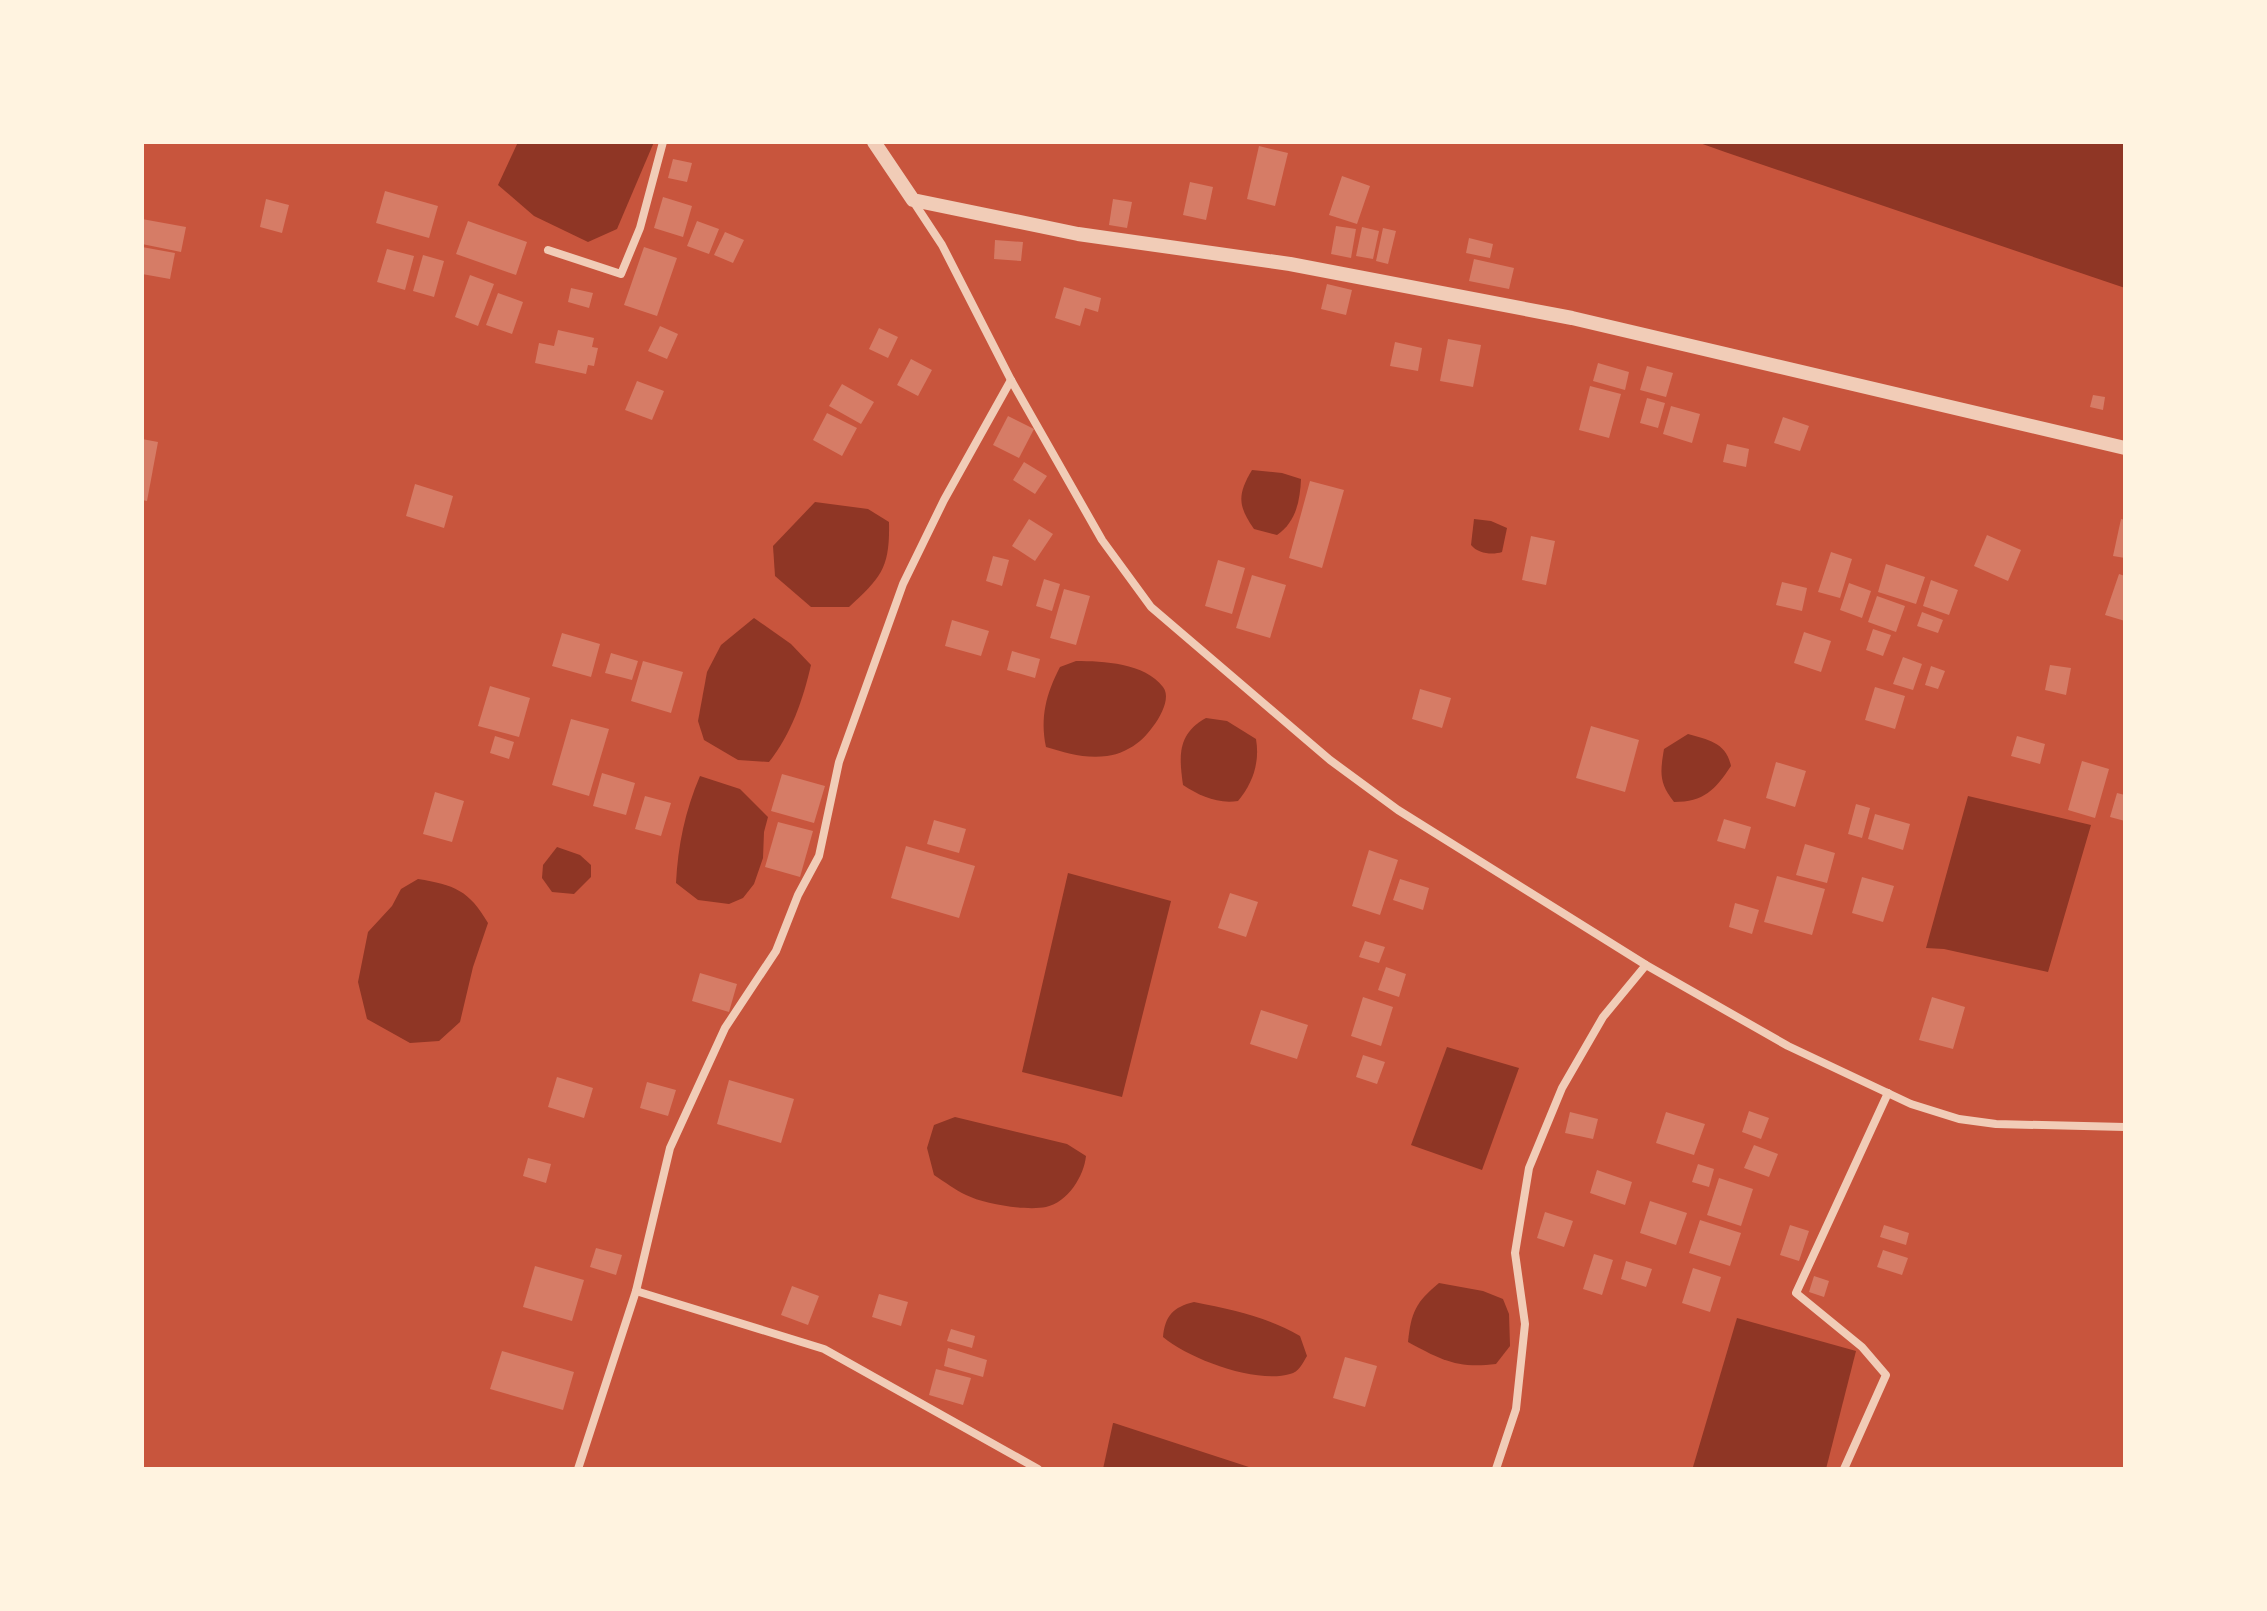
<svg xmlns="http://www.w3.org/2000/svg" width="2267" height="1611" viewBox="0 0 2267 1611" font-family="Jost,sans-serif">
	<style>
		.water { fill: #8f3625 }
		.building { fill: #d67c66 }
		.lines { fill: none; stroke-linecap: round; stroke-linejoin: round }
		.minor { stroke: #f1ccb7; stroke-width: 8 }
		.tertiary { stroke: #f1ccb7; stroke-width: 14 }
	</style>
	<rect width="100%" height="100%" fill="#c8553d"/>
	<g class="water">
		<polygon points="518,142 654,142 617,229 588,242 534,216 498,185"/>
		<polygon points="1697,142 2125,142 2125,288 1725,152"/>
		<path d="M1252,470l30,3 19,6c-1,22 -5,43 -24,56l-23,-6c-16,-23 -17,-34 -2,-59z"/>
		<path d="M815,502l53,7 21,13c1,45 -7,55 -40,85h-38l-36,-31 -2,-30z"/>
		<path d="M1474,519l17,2 16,7 -5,24c-9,3 -24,2 -31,-7z"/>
		<path d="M754,618l37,26 20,21c-8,35 -20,69 -42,97l-31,-2 -34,-20 -6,-19 9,-49 14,-27z"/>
		<path d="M1076,661c27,0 69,2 87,26 11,14 -11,44 -23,54 -8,7 -22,14 -33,15 -22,3 -41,-3 -61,-9 -6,-30 0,-53 14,-80z"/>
		<path d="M1206,718l21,3 29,18c4,23 -3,44 -18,62 -21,3 -38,-5 -55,-16 -4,-29 -6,-51 23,-67z"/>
		<path d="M1688,734c20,6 38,8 43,32 -16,24 -27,36 -57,36 -15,-19 -14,-29 -10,-53z"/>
		<path d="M700,776l40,13 28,28 -4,15 -1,26 -9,26 -11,14 -14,6 -31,-4 -22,-17c2,-38 9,-72 24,-107z"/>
		<polygon points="1968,796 2091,825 2048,972 1944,949 1926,948"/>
		<polygon points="557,847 580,855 591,865 591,877 574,894 552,892 542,878 543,865"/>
		<polygon points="1068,873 1171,901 1122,1097 1022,1072"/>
		<path d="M418,879c36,6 51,11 70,44l-15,44 -13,55 -21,19 -29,2 -43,-24 -9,-37 10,-50 24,-26 9,-17z"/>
		<polygon points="1447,1047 1519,1068 1482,1170 1411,1145"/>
		<path d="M955,1117l112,27 19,12c-2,20 -18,46 -40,51 -20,4 -62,-3 -80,-12 -11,-5 -21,-13 -32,-20l-7,-27 7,-23z"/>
		<path d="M1439,1283l44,8 20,8 6,15 1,32 -14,18c-38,5 -55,-4 -88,-22 3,-30 8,-40 31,-59z"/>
		<path d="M1194,1302c40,8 70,14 106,34l7,20c-5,8 -8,16 -17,18 -34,10 -101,-15 -127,-37 2,-21 10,-30 31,-35z"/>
		<polygon points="1737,1318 1856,1351 1826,1469 1693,1467"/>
		<polygon points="1113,1423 1114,1423 1255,1469 1103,1469"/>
	</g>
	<g class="building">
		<polygon points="1259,146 1288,153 1275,206 1247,199"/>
		<polygon points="673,159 692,163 687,182 668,178"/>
		<polygon points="1342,176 1370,186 1357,224 1329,215"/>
		<polygon points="1190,182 1213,187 1206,220 1183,215"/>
		<polygon points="385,191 438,206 429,238 376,223"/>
		<polygon points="663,197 692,206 683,237 654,228"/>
		<polygon points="266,199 289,205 282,233 260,227"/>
		<polygon points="1113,199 1132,202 1127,228 1109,225"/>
		<polygon points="142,219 186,227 181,252 142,244"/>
		<polygon points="468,221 527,242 516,275 456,254"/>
		<polygon points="697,221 719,229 709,254 687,246"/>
		<polygon points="1336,226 1356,229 1351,258 1331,254"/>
		<polygon points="1362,227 1379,231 1373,259 1356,256"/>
		<polygon points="1383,228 1396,231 1388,264 1376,261"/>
		<polygon points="725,232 744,240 733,263 714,255"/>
		<polygon points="1469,238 1493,244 1490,258 1466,253"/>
		<polygon points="995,240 1023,242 1021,261 994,259"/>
		<polygon points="142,247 175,253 170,279 142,274"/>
		<polygon points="644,247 677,258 657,316 624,305"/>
		<polygon points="387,249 414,256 405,290 377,282"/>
		<polygon points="423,255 444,261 434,297 413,291"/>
		<polygon points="1474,259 1514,268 1509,289 1469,281"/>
		<polygon points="470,275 494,284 478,326 455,317"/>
		<polygon points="1327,284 1352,290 1346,315 1321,309"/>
		<polygon points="1064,287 1101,298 1098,312 1085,308 1080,326 1055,318"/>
		<polygon points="571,288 593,293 589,308 568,302"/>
		<polygon points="498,293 523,302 512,334 486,325"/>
		<polygon points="660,326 678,334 667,359 648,351"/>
		<polygon points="879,328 898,337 888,358 869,349"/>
		<polygon points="558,330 594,338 592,347 598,348 594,366 588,365 586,374 535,363 539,343 554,346"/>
		<polygon points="1448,339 1481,345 1473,387 1440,381"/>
		<polygon points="1395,342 1422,348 1418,371 1390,366"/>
		<polygon points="911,359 932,370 918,396 897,385"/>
		<polygon points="1598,363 1629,372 1625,390 1593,381"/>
		<polygon points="1647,366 1673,373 1666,397 1640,390"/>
		<polygon points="637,381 664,391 652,420 625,410"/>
		<polygon points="842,384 874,402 861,424 829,406"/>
		<polygon points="1590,386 1621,394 1609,438 1579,430"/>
		<polygon points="2093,395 2105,397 2103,410 2090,407"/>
		<polygon points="1647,398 1665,403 1658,428 1640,423"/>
		<polygon points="1671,406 1700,414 1692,443 1663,434"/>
		<polygon points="827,413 857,428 842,456 813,440"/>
		<polygon points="1008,416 1034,429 1019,458 993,445"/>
		<polygon points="1783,417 1809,426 1800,451 1774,443"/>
		<polygon points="142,439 158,442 147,501 142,500"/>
		<polygon points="1727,444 1749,449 1746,467 1723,462"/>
		<polygon points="1024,462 1047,476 1035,494 1013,480"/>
		<polygon points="1310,481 1344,490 1322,568 1289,558"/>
		<polygon points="415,484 453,496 444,528 406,516"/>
		<polygon points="1029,519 1053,534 1035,561 1012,546"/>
		<polygon points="2121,519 2125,520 2125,558 2113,556"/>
		<polygon points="1987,535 2021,550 2008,581 1974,566"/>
		<polygon points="1531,536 1555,541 1546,585 1522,580"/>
		<polygon points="1831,552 1852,559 1840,598 1818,592"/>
		<polygon points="993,556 1009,560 1002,586 986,581"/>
		<polygon points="1218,560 1245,568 1232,614 1205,606"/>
		<polygon points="1886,564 1925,577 1916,604 1878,592"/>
		<polygon points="2119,574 2125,576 2125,621 2105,615"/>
		<polygon points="1252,575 1286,585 1270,638 1236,628"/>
		<polygon points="1044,579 1060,584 1052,611 1036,606"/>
		<polygon points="1931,580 1958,590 1949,615 1923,606"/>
		<polygon points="1782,582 1807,588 1802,611 1776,605"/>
		<polygon points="1849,583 1871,591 1862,618 1840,610"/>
		<polygon points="1064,589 1090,596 1076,645 1050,638"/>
		<polygon points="1877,596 1905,606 1896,632 1868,622"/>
		<polygon points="1922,612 1943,620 1938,633 1917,626"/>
		<polygon points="952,620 989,631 981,656 945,646"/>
		<polygon points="1873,629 1891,635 1883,656 1866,650"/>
		<polygon points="1804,632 1831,641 1821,672 1794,663"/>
		<polygon points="562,633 600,644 591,677 552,666"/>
		<polygon points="1012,651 1040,659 1035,678 1007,670"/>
		<polygon points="611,653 638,661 632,680 605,673"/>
		<polygon points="1903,657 1922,664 1913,690 1893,684"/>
		<polygon points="643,661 683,672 671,713 631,701"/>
		<polygon points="2050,665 2071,668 2066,695 2045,690"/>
		<polygon points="1931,666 1945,671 1938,689 1925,685"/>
		<polygon points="490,686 530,698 519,737 478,726"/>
		<polygon points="1875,687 1905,696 1895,729 1865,720"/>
		<polygon points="1420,689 1451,698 1442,728 1412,719"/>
		<polygon points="571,719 609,729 589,796 552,785"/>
		<polygon points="1591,726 1639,740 1625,792 1576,778"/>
		<polygon points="495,736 514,742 509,759 490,753"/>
		<polygon points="2017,736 2045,744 2040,764 2011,756"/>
		<polygon points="2082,761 2109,769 2095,818 2068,810"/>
		<polygon points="1776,762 1806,771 1795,807 1766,798"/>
		<polygon points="602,773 635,783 626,815 593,806"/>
		<polygon points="782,774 825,786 814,823 771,811"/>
		<polygon points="435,792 464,801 452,842 423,834"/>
		<polygon points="2117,793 2125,795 2125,821 2110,817"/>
		<polygon points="645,796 671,803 661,836 635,829"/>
		<polygon points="1856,804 1870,808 1862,838 1848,834"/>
		<polygon points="1875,814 1910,824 1903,850 1868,839"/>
		<polygon points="1724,819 1751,827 1745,849 1717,841"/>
		<polygon points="934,820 966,829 959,853 927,844"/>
		<polygon points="778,822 813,831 800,877 765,867"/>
		<polygon points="1805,844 1835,853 1827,883 1796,875"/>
		<polygon points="906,846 975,866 959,918 891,898"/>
		<polygon points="1369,850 1398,860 1380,915 1352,906"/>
		<polygon points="1777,876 1825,889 1812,935 1764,922"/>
		<polygon points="1862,877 1894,886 1883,922 1852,913"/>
		<polygon points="1400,879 1429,888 1423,910 1393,900"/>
		<polygon points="1230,893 1258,902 1246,937 1218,928"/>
		<polygon points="1735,903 1759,910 1752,934 1729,927"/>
		<polygon points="1365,941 1385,947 1379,963 1359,957"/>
		<polygon points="1386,967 1406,974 1399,997 1378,990"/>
		<polygon points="700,973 737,984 729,1012 692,1001"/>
		<polygon points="1363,997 1393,1007 1381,1046 1351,1036"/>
		<polygon points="1932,997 1965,1007 1953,1049 1919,1040"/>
		<polygon points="1261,1010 1308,1025 1297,1059 1250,1044"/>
		<polygon points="1363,1055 1385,1062 1377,1084 1356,1077"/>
		<polygon points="557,1077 593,1088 584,1118 548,1107"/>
		<polygon points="729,1080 794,1099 781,1143 717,1124"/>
		<polygon points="647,1082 676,1090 668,1116 640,1108"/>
		<polygon points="1749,1111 1769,1118 1761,1139 1742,1132"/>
		<polygon points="1570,1112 1598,1119 1593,1139 1565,1133"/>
		<polygon points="1666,1112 1705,1124 1694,1155 1656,1143"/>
		<polygon points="1754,1145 1778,1154 1769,1177 1744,1168"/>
		<polygon points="528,1158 551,1164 546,1183 523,1176"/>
		<polygon points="1698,1164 1714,1169 1709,1187 1692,1182"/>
		<polygon points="1597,1170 1632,1182 1625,1205 1590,1193"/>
		<polygon points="1719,1178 1753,1189 1741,1226 1707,1215"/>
		<polygon points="1650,1201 1687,1213 1676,1245 1640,1233"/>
		<polygon points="1545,1212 1573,1221 1564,1247 1537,1238"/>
		<polygon points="1700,1220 1741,1233 1730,1266 1689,1253"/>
		<polygon points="1790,1225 1809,1231 1799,1261 1780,1255"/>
		<polygon points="1884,1225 1909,1233 1906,1245 1880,1237"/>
		<polygon points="596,1248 622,1255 616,1275 590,1267"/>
		<polygon points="1883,1250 1908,1258 1902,1275 1877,1267"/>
		<polygon points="1594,1254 1613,1260 1602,1295 1583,1289"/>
		<polygon points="1626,1261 1652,1269 1646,1287 1621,1279"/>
		<polygon points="535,1266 584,1280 572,1321 523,1307"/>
		<polygon points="1693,1268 1721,1277 1710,1312 1682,1303"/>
		<polygon points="1814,1276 1829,1281 1824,1297 1809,1292"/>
		<polygon points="792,1286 819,1296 808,1325 781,1315"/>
		<polygon points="879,1294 908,1302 901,1326 872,1317"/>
		<polygon points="951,1329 975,1336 972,1348 947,1341"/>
		<polygon points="948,1348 987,1360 983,1377 944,1366"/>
		<polygon points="502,1351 574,1372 563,1410 490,1389"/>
		<polygon points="1345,1357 1377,1366 1365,1407 1333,1398"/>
		<polygon points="936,1369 971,1378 963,1405 929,1395"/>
	</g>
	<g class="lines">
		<g class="minor">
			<polyline points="913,201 942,245 1011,380 1102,540 1151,607 1330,760 1398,810 1646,965 1788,1046 1911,1104 1959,1119 1996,1124 2125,1127"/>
			<polyline points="548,250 621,274 640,228 663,142"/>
			<polyline points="636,1291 824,1349 1038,1469"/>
			<polyline points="578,1469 636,1291 670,1148 725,1028 776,951 798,895 819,856 839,762 903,584 944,500 1011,380"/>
			<polyline points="1496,1469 1516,1409 1525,1324 1515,1253 1529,1168 1562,1088 1603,1017 1646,965"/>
			<polyline points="1844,1469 1886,1375 1862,1347 1796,1293 1888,1093"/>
		</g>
		<polyline class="tertiary" points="874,142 913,200 1078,234 1290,264 1572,318 2125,448"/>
	</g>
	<rect width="2267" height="1611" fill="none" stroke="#fff3e0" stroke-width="288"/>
</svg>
